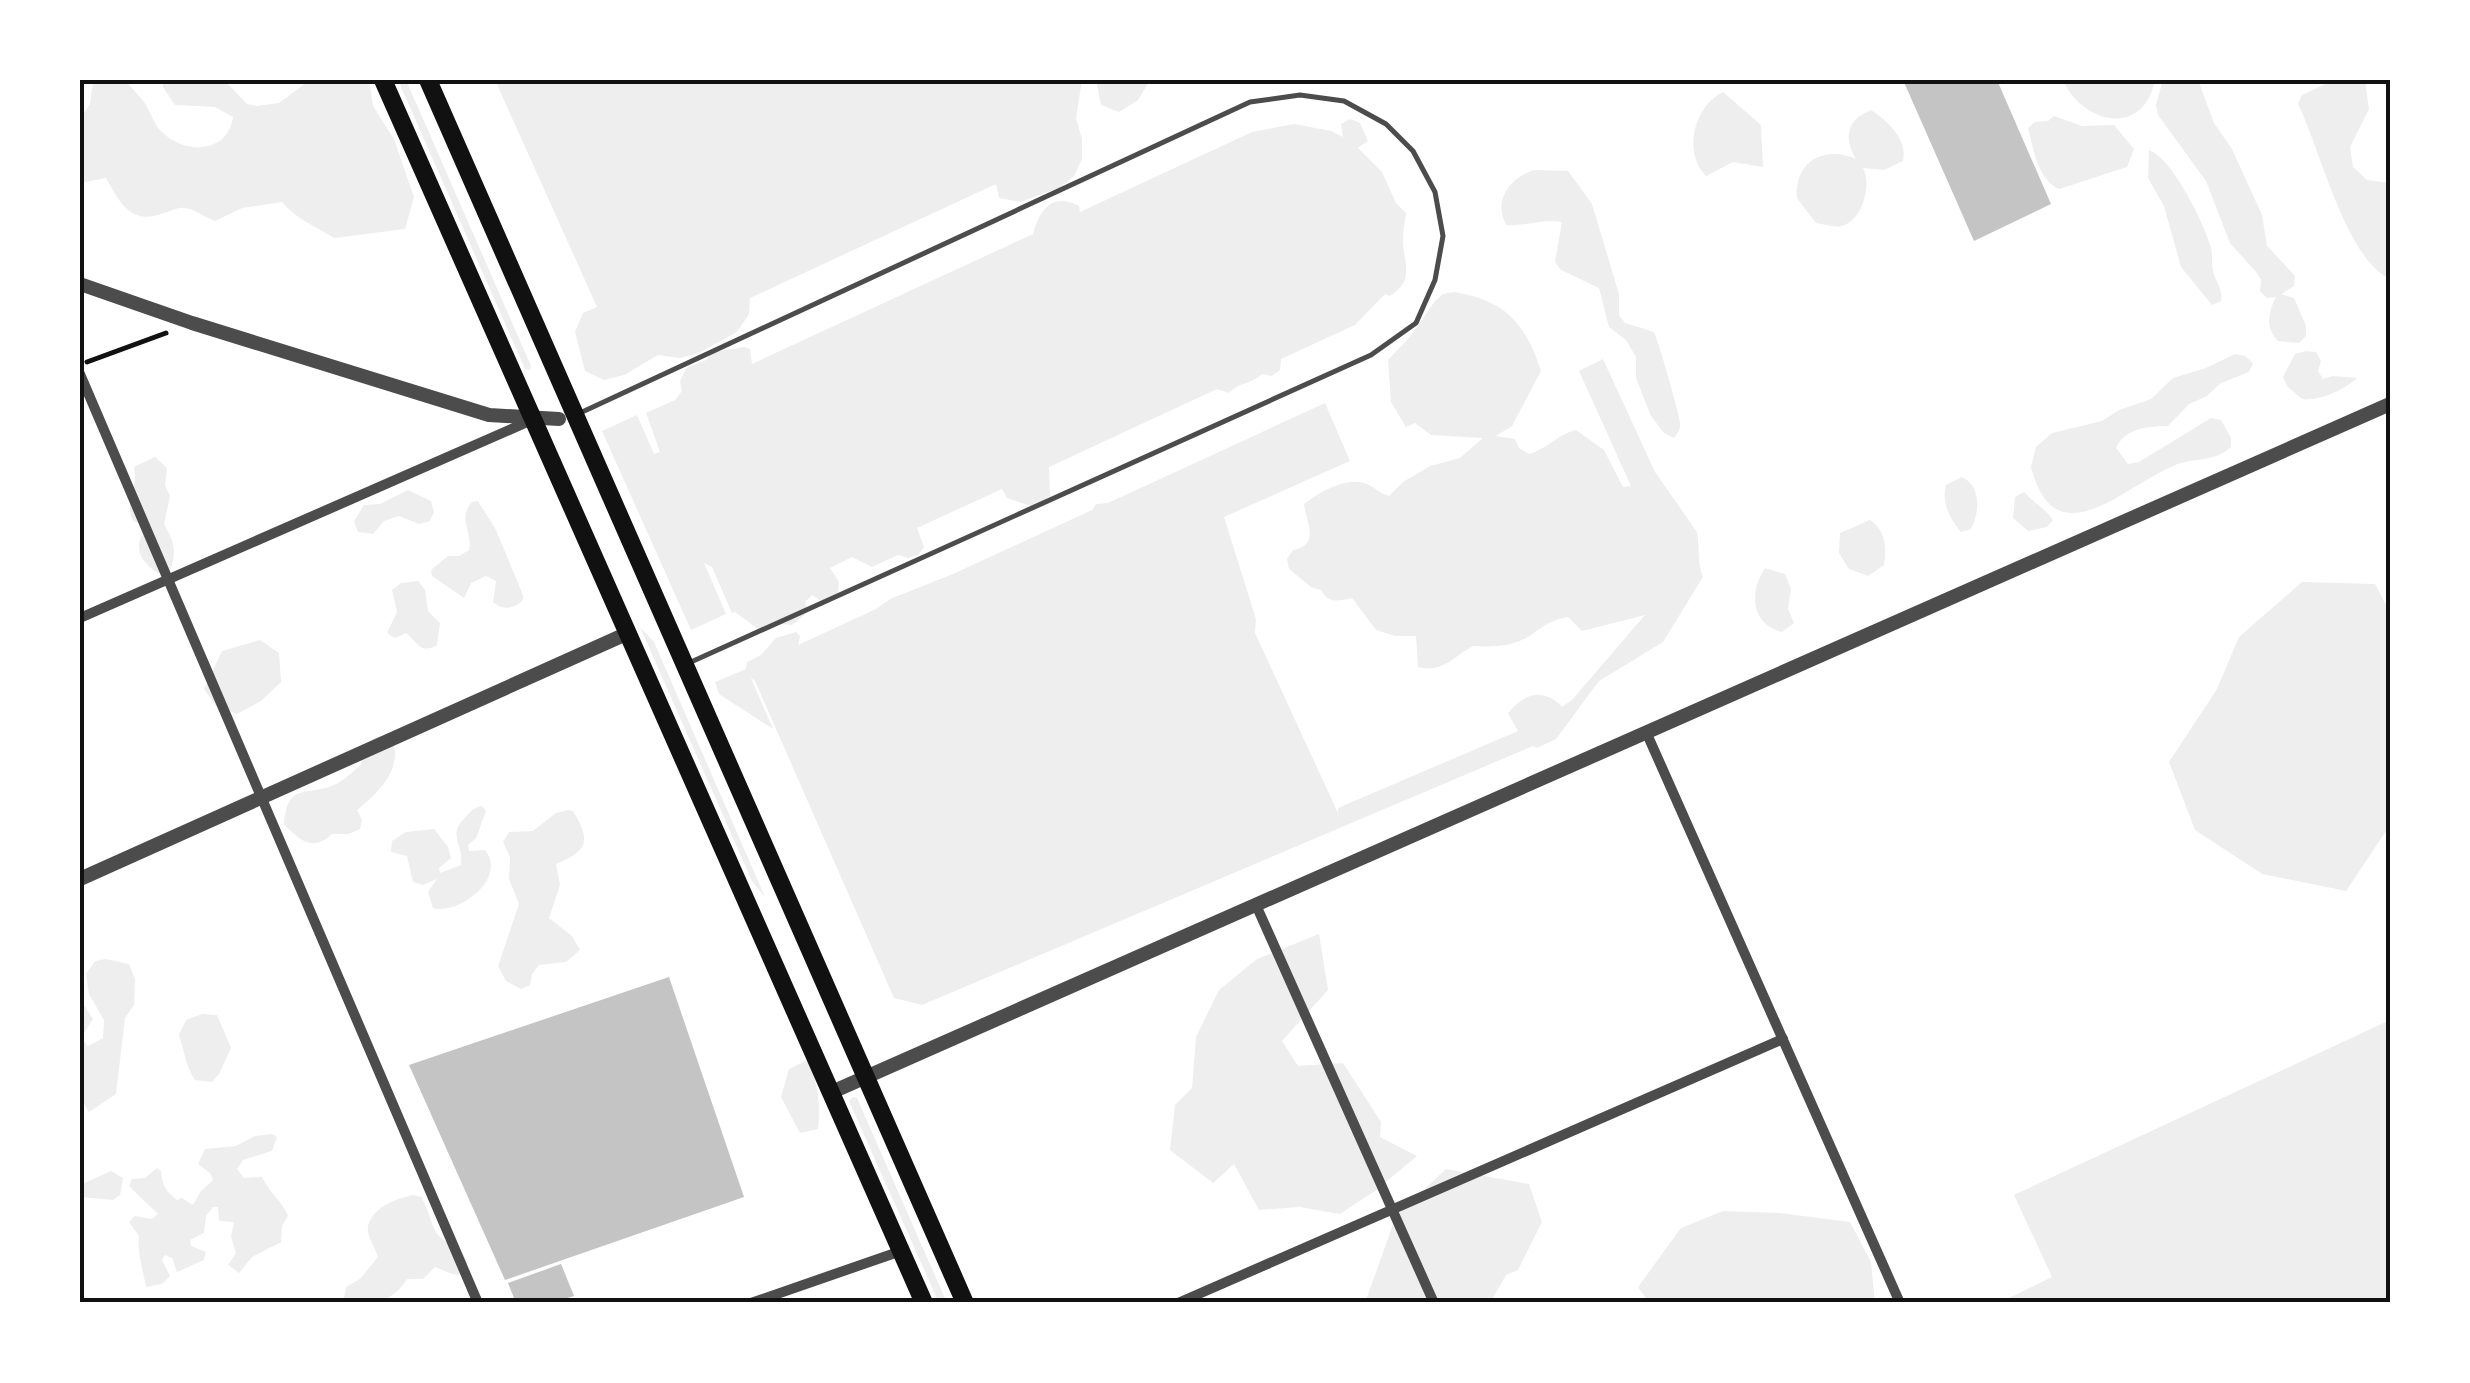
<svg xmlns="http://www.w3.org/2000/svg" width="2470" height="1383" viewBox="0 0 2470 1383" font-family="'Varela Round',sans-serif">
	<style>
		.green { fill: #eee }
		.building { fill: #c4c4c4 }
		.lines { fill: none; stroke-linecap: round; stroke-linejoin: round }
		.path { stroke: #111; stroke-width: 5 }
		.service { stroke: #4c4c4c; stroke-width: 5 }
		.minor { stroke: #4c4c4c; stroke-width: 10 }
		.tertiary { stroke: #4c4c4c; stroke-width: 14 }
		.primary { stroke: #111; stroke-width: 18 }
		.neatline { fill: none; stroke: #111; stroke-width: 4 }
	</style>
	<rect width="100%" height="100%" fill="#fff"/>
	<g class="green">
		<path d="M99,80h25c8,8 16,16 22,25 5,9 9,21 17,28 23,22 65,20 70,-16l-18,-10 -40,-2 -12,-18v-7h61l23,24 10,2 22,-3 31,-23h59l4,26 21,33 20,58 -9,32 -71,9c-19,-12 -38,-19 -52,-36l-40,6 -27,13c-10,-3 -20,-12 -30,-13 -9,-1 -16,4 -24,6 -31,11 -42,-13 -55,-36l-26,5v-64l10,-15 3,-22z"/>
		<polygon points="398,80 406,80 531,366 530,370 525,369"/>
		<polygon points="495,80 1082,80 1076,118 1082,139 1082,159 1074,176 1059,188 1020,202 999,198 996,184 750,298 749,314 737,332 699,353 680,358 658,355 624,375 604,380 585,371 575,332 583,313 597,307"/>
		<polygon points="1096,80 1150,80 1138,100 1119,112 1101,105"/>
		<path d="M2063,80h92c-11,57 -72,45 -92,0z"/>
		<path d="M2163,80h35l16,43 18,26 30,66 5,31 28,30 -1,10 -13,8 13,4 12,28v10l-7,7 -21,-2c-13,-13 -10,-29 -2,-44l-9,1 -7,-7 1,-11 -5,-8 -26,-29 -24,-62 -48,-66 -2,-10z"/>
		<path d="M2334,80h31l4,29 -19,38 3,20 14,13 23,3v96c-45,-21 -70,-131 -92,-175l4,-9z"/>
		<path d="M1723,92l38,33 2,42 -30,-5 -27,14c-23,-23 -13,-69 17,-84z"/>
		<path d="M1871,110c17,11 37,30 32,51l-19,9 -21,-2c9,16 0,52 -21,58 -8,2 -18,-2 -26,-3l-19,-25c-3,-37 28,-53 59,-39 -13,-22 -9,-39 15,-49z"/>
		<path d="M2054,116l28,10 32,-1 20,24 -7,18 -68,22c-22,-11 -25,-39 -31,-61l7,-6 13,-1z"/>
		<path d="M1350,119l10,4 8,18 -10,7 24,24 14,31 10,10c-1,8 -3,16 -3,25 -1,22 14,41 -13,58l-5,-2 -30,31 -74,34 -1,11 -8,6 -10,-2c-10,10 -23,8 -33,19l-12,-4 -168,78 1,29 -16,11 -27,-9 -5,-9 -85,39 7,19 -6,8 -10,3 -10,-3 -26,12 -20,-10 -22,11 9,14 -1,11 -17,8 -9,-6 -7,7 3,10 -16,13 -11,-1 -19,8 -27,-20 -3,1 -20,-46 -8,-4 22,51 -35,16 -89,-199 35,-16 17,39 6,-2 -14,-39 29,-13 7,-9 -2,-9 6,-14 20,-8 7,-8 32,-5 5,2 2,15 281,-130c7,-25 19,-42 46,-28l1,6 172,-80 42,-8 37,7 12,6 -2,-13z"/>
		<path d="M2149,150c23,8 55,73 62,98 2,7 0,16 2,23 3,12 10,17 8,30l-9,4 -31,-38 -17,-61 -16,-28z"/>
		<path d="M1534,170l34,1 24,33 27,90v21l6,8 29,9c4,8 26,83 26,91 0,8 -1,8 -6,15l-10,-5 -13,-17 -15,-38v-21l-10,-17 -17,-13 -10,-39 -38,-18 -6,-8 7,-40c-18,-4 -37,5 -56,3 -13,-25 4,-47 28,-55z"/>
		<path d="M1454,292c50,8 72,31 87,79l-29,55 -16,10 19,3 4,9 10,6c18,-5 29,-20 47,-24l28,20 19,37 8,-1 -52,-115 24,-12 52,113 42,60c3,16 0,31 6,45l-40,65 -64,39 -43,58 -19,9 -4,-2 -611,259 -28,-7 -139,-317 -4,-3 22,51 -54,-35 -4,-12 31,-13 1,-7 14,-7 15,-17 20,-6 4,4 -2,9 78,-36 14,-10 63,-25 139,-64 4,-6 12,-1 217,-100 25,58 -126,56 32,102 -1,14 83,180v-5l180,-77 -10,-18c16,-20 36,-26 54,-6l10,-7 73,-85 -63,16 -14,-14c-17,3 -25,9 -37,18 -17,12 -39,12 -58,11 -19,10 -31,28 -55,21l-2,-31h-21l-19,-6 -24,-32c-14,3 -23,6 -31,-8l-10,-3 -22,-18 -2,-10 6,-9c28,-5 13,-28 11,-46 16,-12 43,-28 63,-20 9,4 12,9 22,12l14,-14 27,-16 30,-8 23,-20 -52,-3 -16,-12 -9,4 -15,-25 -3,-42 22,-23 25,-36 8,-7z"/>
		<path d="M2306,351l10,1 5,9 -3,10 5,8 10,-3 24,2c-13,12 -37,23 -55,21l-15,-13 -4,-9 12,-23z"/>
		<path d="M2235,354l10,2 8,7 -4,9 -28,11 -14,13 -18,8 -21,22c-20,1 -42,1 -52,22l12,16 11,-2 72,-44 10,2 10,18v9c-17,16 -39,10 -58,19 -50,21 -118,94 -142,1l5,-20 16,-14 50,-12 17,-11 32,-11 22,-21 33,-10z"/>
		<path d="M155,457l12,11 -2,17 5,11 -6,28c10,17 13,27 6,47l-12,2c-18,-11 -27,-28 -10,-46l-15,-6c-10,-24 6,-31 1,-54z"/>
		<path d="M1962,477c19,9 18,34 9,52l-10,3c-11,-13 -20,-30 -15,-47z"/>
		<polygon points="408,490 431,501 434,512 430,521 419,524 399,516 384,521 373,534 358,532 354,521 364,505 380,504"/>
		<path d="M2024,492c10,11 22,17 29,28l-6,7 -19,4 -15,-13 2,-21z"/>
		<path d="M478,501l18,29 27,65v5c-9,9 -20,11 -30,2l3,-21 -10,-5 -15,7 -7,15 -32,-22 -1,-6 17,-14h11l10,-6c4,-18 -12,-31 3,-48z"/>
		<path d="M1870,520c15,10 17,27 14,45l-16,11 -19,-7 -10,-16 1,-20z"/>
		<path d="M1765,568l20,6 6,15 -3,20 6,14 -12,9c-33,-9 -32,-42 -17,-64z"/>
		<path d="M418,581l7,9 3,21 12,12 -3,22c-17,10 -19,-3 -31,-12l-11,5 -8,-5 10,-21 -5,-22 9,-7z"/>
		<polygon points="2302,582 2375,584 2390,612 2390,825 2346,891 2262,874 2195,830 2169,762 2217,689 2239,637"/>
		<polygon points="640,627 654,642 765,897 752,881"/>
		<polygon points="260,640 279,653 281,682 261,701 237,714 216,706 204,689 222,651"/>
		<path d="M378,737l16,9c6,26 -18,49 -37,64l5,10 -2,9 -11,5h-17c-19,18 -32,7 -48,-10 4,-43 22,-27 50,-39 10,-4 19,-14 27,-20 0,-14 4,-22 17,-28z"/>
		<path d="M482,806l4,5 -10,27 -8,7 1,6 16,-1c23,28 -26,65 -52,58l-5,-16 9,-13 -14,6 -10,-3 -6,-26 -16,-4 1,-11 14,-9 28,-3 14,18 3,11 -12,10 1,5 21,-8c3,-20 -13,-30 2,-45 8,-8 8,-12 19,-14z"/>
		<path d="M568,810l5,1c19,31 14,40 -17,53l4,21 -11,33 23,18 8,14 -14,12 -27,3 -7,9 -2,11 -9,4 -15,-8 -8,-15 21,-62 -10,-25 1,-22 -7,-15 6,-10 24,-1 23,-18z"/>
		<polygon points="1319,934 1328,990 1282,1041 1298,1066 1343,1063 1381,1122 1380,1137 1417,1156 1375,1191 1340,1214 1300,1207 1259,1210 1234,1164 1213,1183 1170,1150 1175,1105 1192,1088 1196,1037 1219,990 1257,959"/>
		<polygon points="106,959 129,964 135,979 134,1005 125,1018 116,1094 89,1112 80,1097 80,999 93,1019 81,1038 88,1046 103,1038 104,1020 89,994 86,974 95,961"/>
		<path d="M202,1014l15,1 14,33 -12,26 -7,8 -17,-2c-9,-13 -11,-30 -16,-45l7,-15z"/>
		<polygon points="2390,1020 2390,1303 1999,1303 2052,1277 2014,1195"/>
		<path d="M808,1060c10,25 13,43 10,69l-18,4 -19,-36 8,-28z"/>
		<polygon points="853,1097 857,1098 947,1303 939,1303 849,1101"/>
		<path d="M272,1134l5,3 -5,14 -29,9 -6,9 7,9 18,-1c7,16 20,23 26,39l-6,10 -1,16 -29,15 -13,16 -11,-8 8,-12 -5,-16 3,-15 -15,-1 -1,-14h-5l-7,9 -2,17 -14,7 1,6 15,6 -2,8 -27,12 -5,-14 -7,-3 -3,5 8,16 -8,8 -16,3c-3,-17 -9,-33 -7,-51l-10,-14 6,-6 17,3 6,-5 -29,-28 3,-7 13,-1 12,-10 4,3c1,14 5,21 16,29l5,-2 11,7 8,-14 12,-11 -3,-7 -12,-9 7,-15 31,-3 19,-10z"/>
		<polygon points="1446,1169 1529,1184 1542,1222 1518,1270 1506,1275 1490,1303 1365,1303 1396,1216"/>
		<polygon points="111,1171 123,1178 120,1195 113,1200 80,1197 80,1185"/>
		<path d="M413,1195l8,2c8,12 9,27 17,38 11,13 31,12 29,36 -14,8 -19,0 -32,-4l-12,12h-16c-16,26 -36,24 -64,24l3,-16 14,-8 18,-22c-2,-8 -12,-22 -10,-31 5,-19 27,-27 45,-31z"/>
		<polygon points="1723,1211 1780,1213 1850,1222 1871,1262 1875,1303 1649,1303 1638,1287 1681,1228"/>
	</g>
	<g class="building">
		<polygon points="1903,80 1997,80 2051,204 1974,241"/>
		<polygon points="669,977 744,1197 505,1280 409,1065"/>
		<polygon points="561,1264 574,1296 551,1303 516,1303 508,1283"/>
	</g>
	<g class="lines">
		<polyline class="path" points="87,362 166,333"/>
		<polyline class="service" points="580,413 1250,102 1300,95 1344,101 1386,124 1413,151 1435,192 1443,236 1435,280 1416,323 1371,355 691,662"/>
		<g class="minor">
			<polyline points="80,374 478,1303"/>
			<polyline points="80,618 532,420"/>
			<polyline points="1647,734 1900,1303"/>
			<polyline points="1256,905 1434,1303"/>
			<polyline points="751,1303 901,1251"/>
			<polyline points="1178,1303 1783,1039"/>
		</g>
		<g class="tertiary">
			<polyline points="80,284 192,323 489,415 559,419"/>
			<polyline points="80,879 626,634"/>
			<polyline points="832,1092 2390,404"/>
		</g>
		<g class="primary">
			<polyline points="383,80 924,1303"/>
			<polyline points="428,80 965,1303"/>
		</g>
	</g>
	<rect width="2470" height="1383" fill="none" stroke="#ffffff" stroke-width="165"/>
	<rect x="82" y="82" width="2306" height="1218" class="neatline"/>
</svg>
